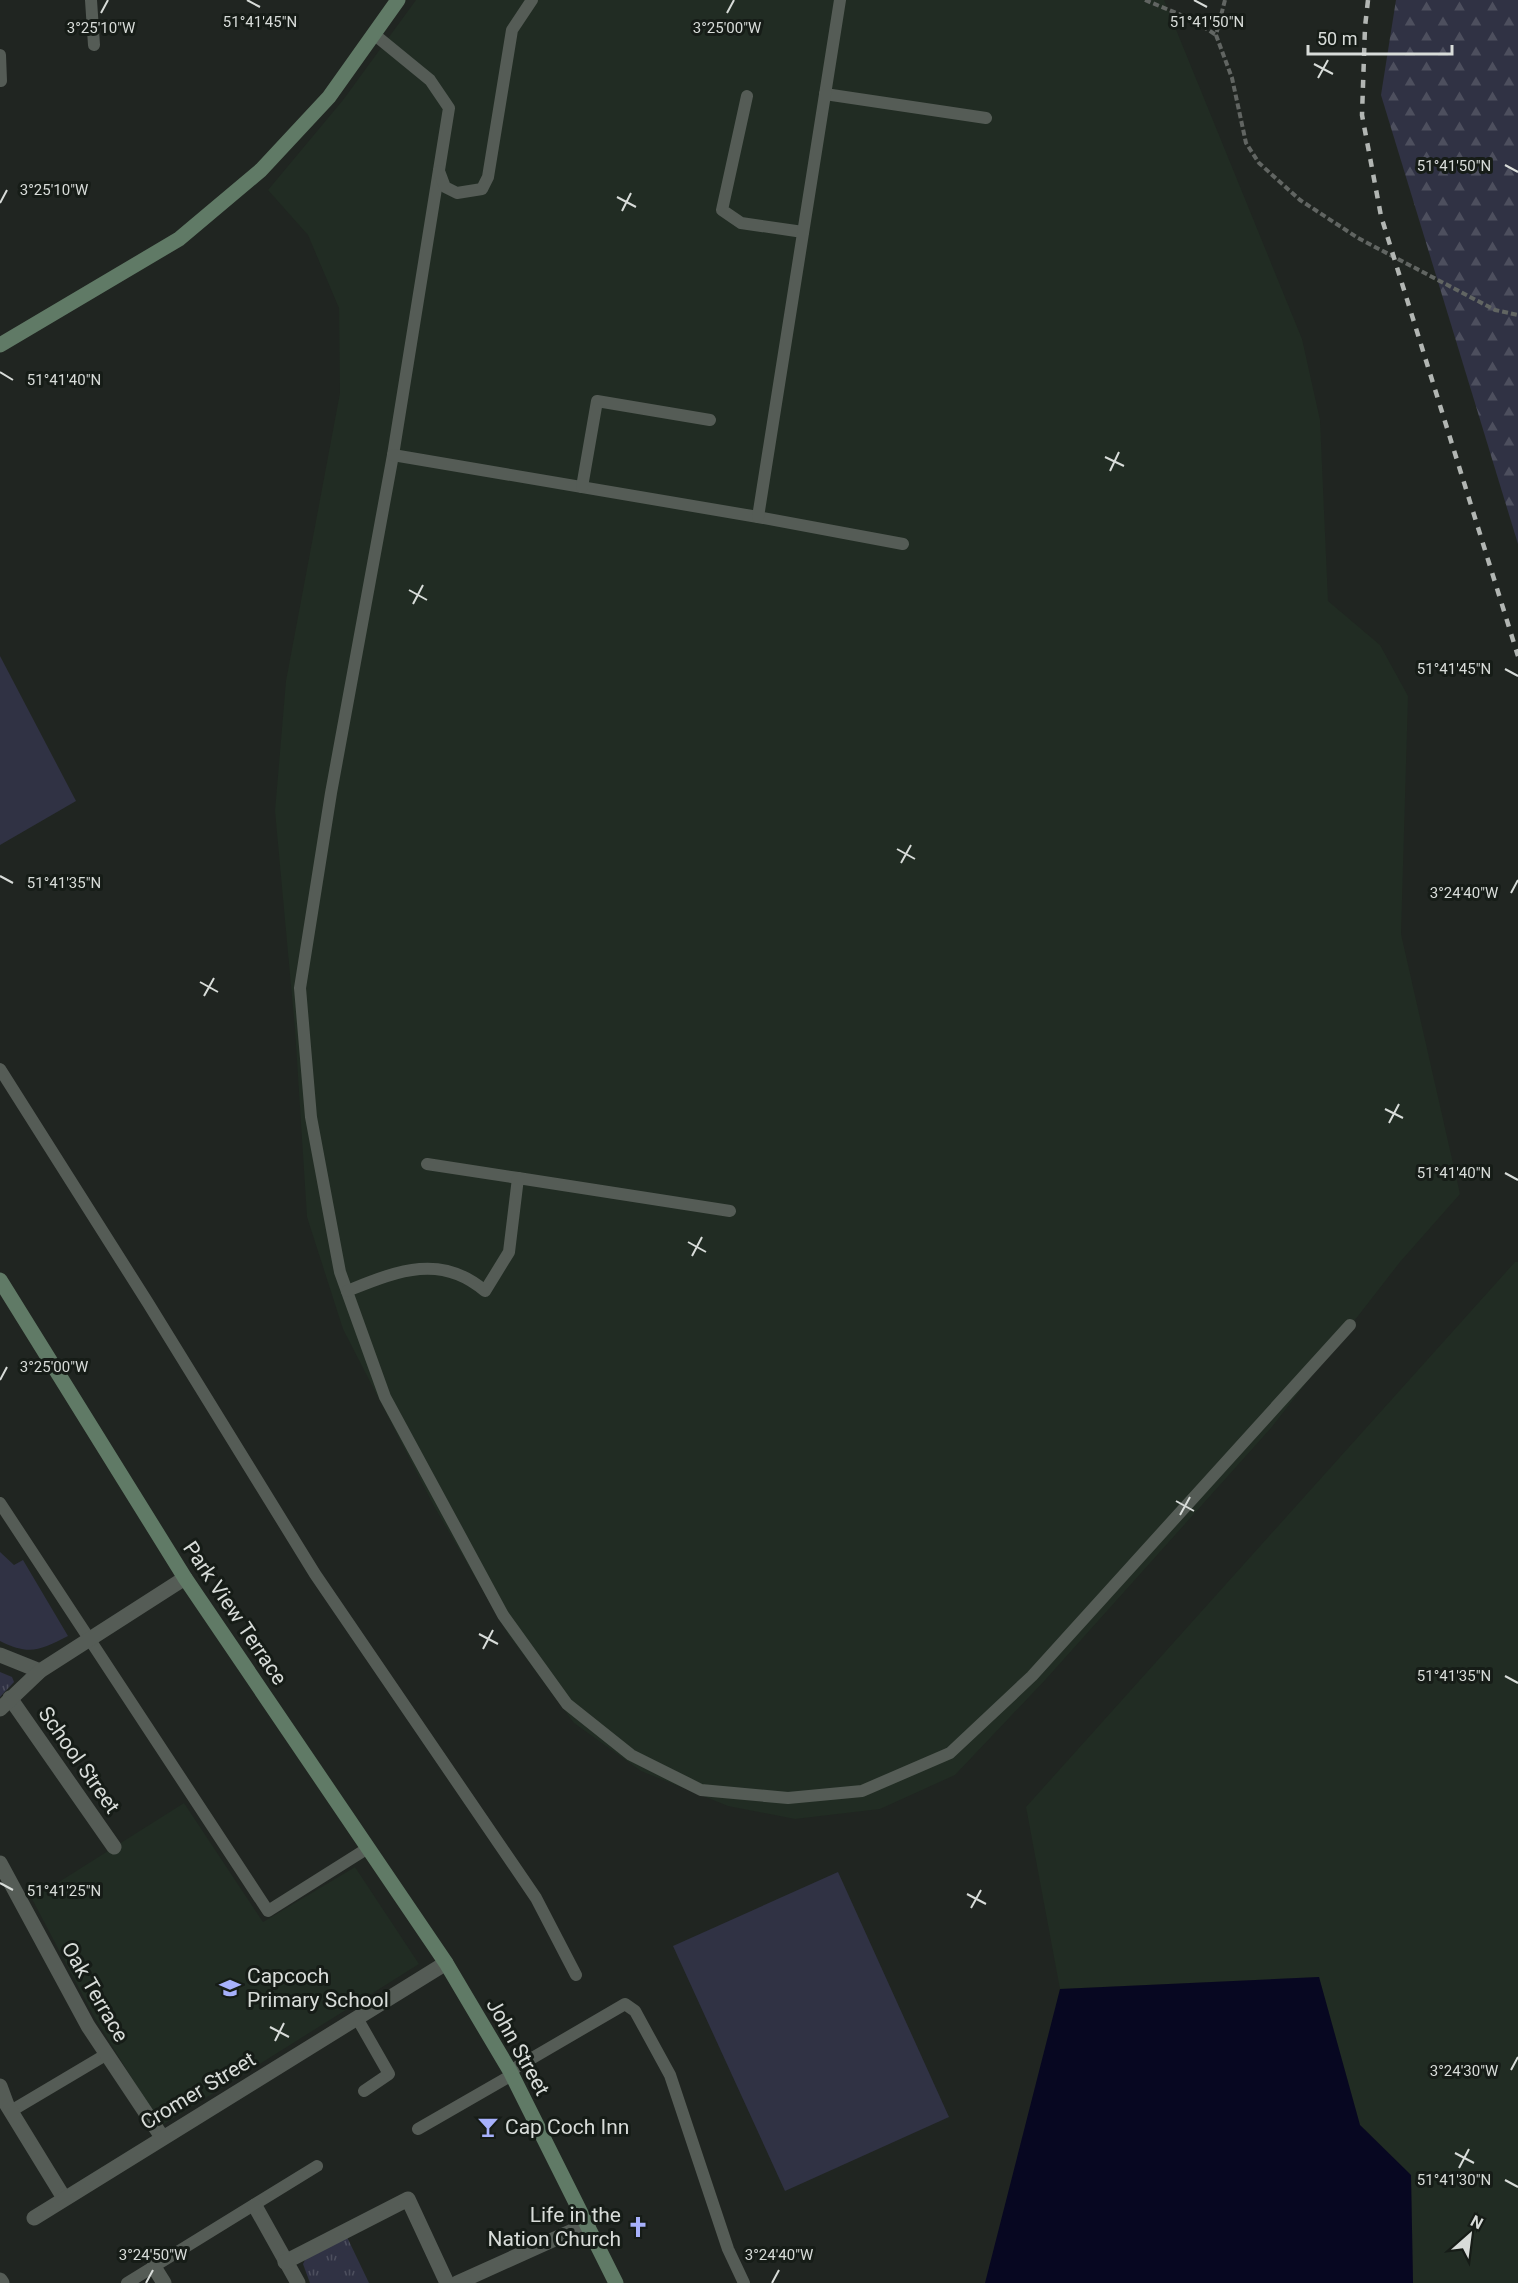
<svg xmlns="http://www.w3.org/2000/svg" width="1518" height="2283" viewBox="0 0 1518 2283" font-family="Roboto,sans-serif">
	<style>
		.built { fill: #212c23 }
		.grass { fill: url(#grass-tufts) }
		.forest { fill: url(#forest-firs) }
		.green { fill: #303244 }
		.water { fill: #070721 }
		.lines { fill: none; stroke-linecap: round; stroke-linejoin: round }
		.path { stroke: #616562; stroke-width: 4; stroke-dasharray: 6 3; stroke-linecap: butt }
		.lane { stroke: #555c56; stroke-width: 12 }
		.street { stroke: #555c56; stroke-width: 15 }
		.secondary { stroke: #607a66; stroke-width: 15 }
		.rail { stroke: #b2b6b3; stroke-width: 4.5; stroke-dasharray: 8 8; stroke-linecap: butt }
		.ticks { fill: none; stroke: #d8dcd9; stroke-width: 2 }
		.labels { text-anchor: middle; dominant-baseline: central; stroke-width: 6; stroke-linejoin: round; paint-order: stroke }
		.street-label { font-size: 21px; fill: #d8dcd9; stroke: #161c17 }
		.poi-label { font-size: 21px; fill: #d8dcd9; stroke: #161c17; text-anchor: start }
		.ticks-label { font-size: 15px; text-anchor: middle; fill: #d8dcd9; stroke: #161c17; stroke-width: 6; stroke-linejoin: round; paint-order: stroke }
	</style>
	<defs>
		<pattern id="grass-tufts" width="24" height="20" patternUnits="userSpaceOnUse" patternTransform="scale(1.5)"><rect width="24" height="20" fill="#303244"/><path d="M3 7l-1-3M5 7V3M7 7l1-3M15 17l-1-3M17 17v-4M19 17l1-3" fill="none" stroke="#4d4f5e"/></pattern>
		<pattern id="forest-firs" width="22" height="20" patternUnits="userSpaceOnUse" patternTransform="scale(1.5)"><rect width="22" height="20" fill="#303244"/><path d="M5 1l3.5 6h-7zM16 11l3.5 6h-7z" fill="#4d4f5e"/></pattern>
	</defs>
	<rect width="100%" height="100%" fill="#202521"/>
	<g class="built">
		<polygon points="416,0 1164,0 1302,339 1320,420 1328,601 1380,645 1408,696 1401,934 1460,1194 1400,1262 1271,1428 1046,1679 955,1775 880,1809 795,1819 728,1806 641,1771 574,1723 508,1634 434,1506 343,1329 307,1217 295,1029 275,811 286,681 340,393 339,308 308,235 268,190 343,100"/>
		<polygon points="1515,1262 1518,1262 1518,2283 1413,2283 1411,2175 1360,2125 1319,1977 1060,1989 1026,1807"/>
		<polygon points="184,1803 263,1922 355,1867 419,1964 161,2126 92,2013 32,1899"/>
	</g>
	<g class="grass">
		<polygon points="0,1672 12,1677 14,1682 0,1697"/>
		<polygon points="346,2235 369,2283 310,2283 303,2264 306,2258"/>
	</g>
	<polygon class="forest" points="1396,0 1518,0 1518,544 1381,95"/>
	<g class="green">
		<polygon points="0,656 76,801 0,845"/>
		<path d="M0,1552l14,13 9,-5 45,76c-28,14 -38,20 -68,5z"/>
		<polygon points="838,1872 949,2117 785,2191 673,1946"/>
	</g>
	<polygon class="water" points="1319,1977 1360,2125 1411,2175 1413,2283 985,2283 1060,1989"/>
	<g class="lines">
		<g class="path">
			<polyline points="1145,0 1193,20 1216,35"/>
			<polyline points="1225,0 1216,35 1232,78 1246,143 1259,163 1300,200 1358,238 1495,310 1518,315"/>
		</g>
		<g class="lane">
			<polyline points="91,0 94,45"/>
			<polyline points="375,35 430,80 449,108 393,455 331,793 300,988 311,1117 340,1272 385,1397 503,1615 567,1704 631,1755 701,1790 788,1798 862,1791 950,1753 1032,1676 1350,1325"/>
			<polyline points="0,55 1,81"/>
			<polyline points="825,94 986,118"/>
			<polyline points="747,96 722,210 741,223 803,232"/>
			<polyline points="439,171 445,187 457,193 482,189 488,177 512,30 532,0"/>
			<polyline points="393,455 758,517 903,544"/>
			<polyline points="582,487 597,401 710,420"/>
			<polyline points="758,517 840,0"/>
			<polyline points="0,1069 148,1303 315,1574 536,1898 576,1975"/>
			<polyline points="427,1164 518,1178"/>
			<path d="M347,1291c48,-19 93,-39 138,0l24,-39 9,-74 212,33"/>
			<polyline points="0,1503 268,1911 368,1848"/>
			<polyline points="357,2018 389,2074 364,2091"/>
			<polyline points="510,2071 625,2004 635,2011 670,2075 728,2249 744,2283"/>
			<polyline points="11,2111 107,2054"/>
			<polyline points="418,2129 512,2075"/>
			<polyline points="127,2283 317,2166"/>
		</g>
		<g class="street">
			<polyline points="0,1655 40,1671"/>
			<polyline points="10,1698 114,1847"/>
			<polyline points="0,1709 40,1671 185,1578"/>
			<polyline points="0,1863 88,2026 162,2137"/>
			<polyline points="0,2086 7,2105 64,2198"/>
			<polyline points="255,2206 298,2283"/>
			<polyline points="34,2218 446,1963"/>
			<polyline points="285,2262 408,2199 447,2283"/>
			<polyline points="154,2267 164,2283"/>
			<polyline points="0,2280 2,2283"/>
			<polyline points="457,2283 588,2224"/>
		</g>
		<g class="secondary">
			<polyline points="0,345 179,239 261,170 329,97 398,0"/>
			<polyline points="0,1280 185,1578 446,1963 510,2071 616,2283"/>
		</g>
		<polyline class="rail" points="1368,0 1365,27 1362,115 1381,216 1518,656"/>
	</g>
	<path class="ticks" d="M247,0l13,7M1194,0l13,7M101,13l7,-13M727,13l7,-13M1314,64l19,10M1318,78l10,-18M1505,165l13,7M617,197l19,10M0,203l7,-13M622,211l9,-18M0,372l13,8M1105,457l19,9M1110,471l9,-19M409,590l18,10M413,604l10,-19M1505,669l13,7M897,849l18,10M901,863l10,-18M0,876l13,7M1511,893l7,-13M200,982l18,10M204,996l10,-18M1385,1109l18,9M1389,1123l10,-19M1505,1173l13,7M688,1242l18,10M692,1256l10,-19M0,1380l7,-13M1176,1501l18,10M1180,1515l10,-18M479,1634l19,10M483,1649l10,-19M1505,1676l13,7M0,1883l13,7M967,1894l19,10M971,1908l10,-18M270,2027l19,10M275,2041l9,-18M1511,2070l7,-13M1455,2153l19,10M1459,2168l10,-19M1505,2180l13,7M146,2283l7,-13M772,2283l7,-13"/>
	<defs>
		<symbol id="school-bare" viewBox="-9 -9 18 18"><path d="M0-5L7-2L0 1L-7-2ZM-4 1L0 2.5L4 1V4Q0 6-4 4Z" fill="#a7b1fc" stroke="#161c17" stroke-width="2.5" paint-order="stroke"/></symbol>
		<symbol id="bar-bare" viewBox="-9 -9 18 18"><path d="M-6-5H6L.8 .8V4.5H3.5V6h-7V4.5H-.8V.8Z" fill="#a7b1fc" stroke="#161c17" stroke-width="2.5" paint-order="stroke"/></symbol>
		<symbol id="church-bare" viewBox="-9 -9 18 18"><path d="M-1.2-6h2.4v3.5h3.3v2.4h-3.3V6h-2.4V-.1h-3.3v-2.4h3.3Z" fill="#a7b1fc" stroke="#161c17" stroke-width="2.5" paint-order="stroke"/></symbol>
	</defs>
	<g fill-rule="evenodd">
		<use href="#school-bare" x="215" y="1973" width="30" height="30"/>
		<use href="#bar-bare" x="473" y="2112" width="30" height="30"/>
		<use href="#church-bare" x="623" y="2212" width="30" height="30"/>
	</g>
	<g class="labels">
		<g class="street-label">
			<text transform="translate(235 1613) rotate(56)">Park View Terrace</text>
			<text transform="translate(79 1760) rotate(55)">School Street</text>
			<text transform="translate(95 1992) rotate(60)">Oak Terrace</text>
			<text transform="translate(518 2047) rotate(61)">John Street</text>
			<text transform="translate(198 2091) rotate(-31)">Cromer Street</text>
		</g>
		<g class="poi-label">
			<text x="247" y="1976">Capcoch<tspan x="247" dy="24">Primary School</tspan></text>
			<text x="505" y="2127">Cap Coch Inn</text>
			<text x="621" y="2215" text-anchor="end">Life in the<tspan x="621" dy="24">Nation Church</tspan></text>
		</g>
	</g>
	<g class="ticks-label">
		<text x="260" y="27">51°41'45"N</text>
		<text x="1207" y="27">51°41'50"N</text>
		<text x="101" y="33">3°25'10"W</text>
		<text x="727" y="33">3°25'00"W</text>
		<text x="1454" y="171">51°41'50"N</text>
		<text x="54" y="195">3°25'10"W</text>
		<text x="64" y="385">51°41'40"N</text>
		<text x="1454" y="674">51°41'45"N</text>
		<text x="64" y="888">51°41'35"N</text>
		<text x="1464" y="898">3°24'40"W</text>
		<text x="1454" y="1178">51°41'40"N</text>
		<text x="54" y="1372">3°25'00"W</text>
		<text x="1454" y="1681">51°41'35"N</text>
		<text x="64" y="1896">51°41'25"N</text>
		<text x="1464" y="2076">3°24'30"W</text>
		<text x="1454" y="2185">51°41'30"N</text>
		<text x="153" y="2260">3°24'50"W</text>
		<text x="779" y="2260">3°24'40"W</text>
	</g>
	<g transform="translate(1470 2235) rotate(28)" stroke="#161c17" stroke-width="4.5" paint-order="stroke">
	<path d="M0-4.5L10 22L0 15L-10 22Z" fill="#d8dcd9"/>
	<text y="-9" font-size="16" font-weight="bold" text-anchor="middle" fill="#d8dcd9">N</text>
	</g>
	<path d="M1308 45v9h144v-9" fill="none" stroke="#d8dcd9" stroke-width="3"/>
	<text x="1317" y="45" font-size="18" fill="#d8dcd9" stroke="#161c17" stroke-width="4.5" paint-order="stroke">50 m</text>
</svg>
